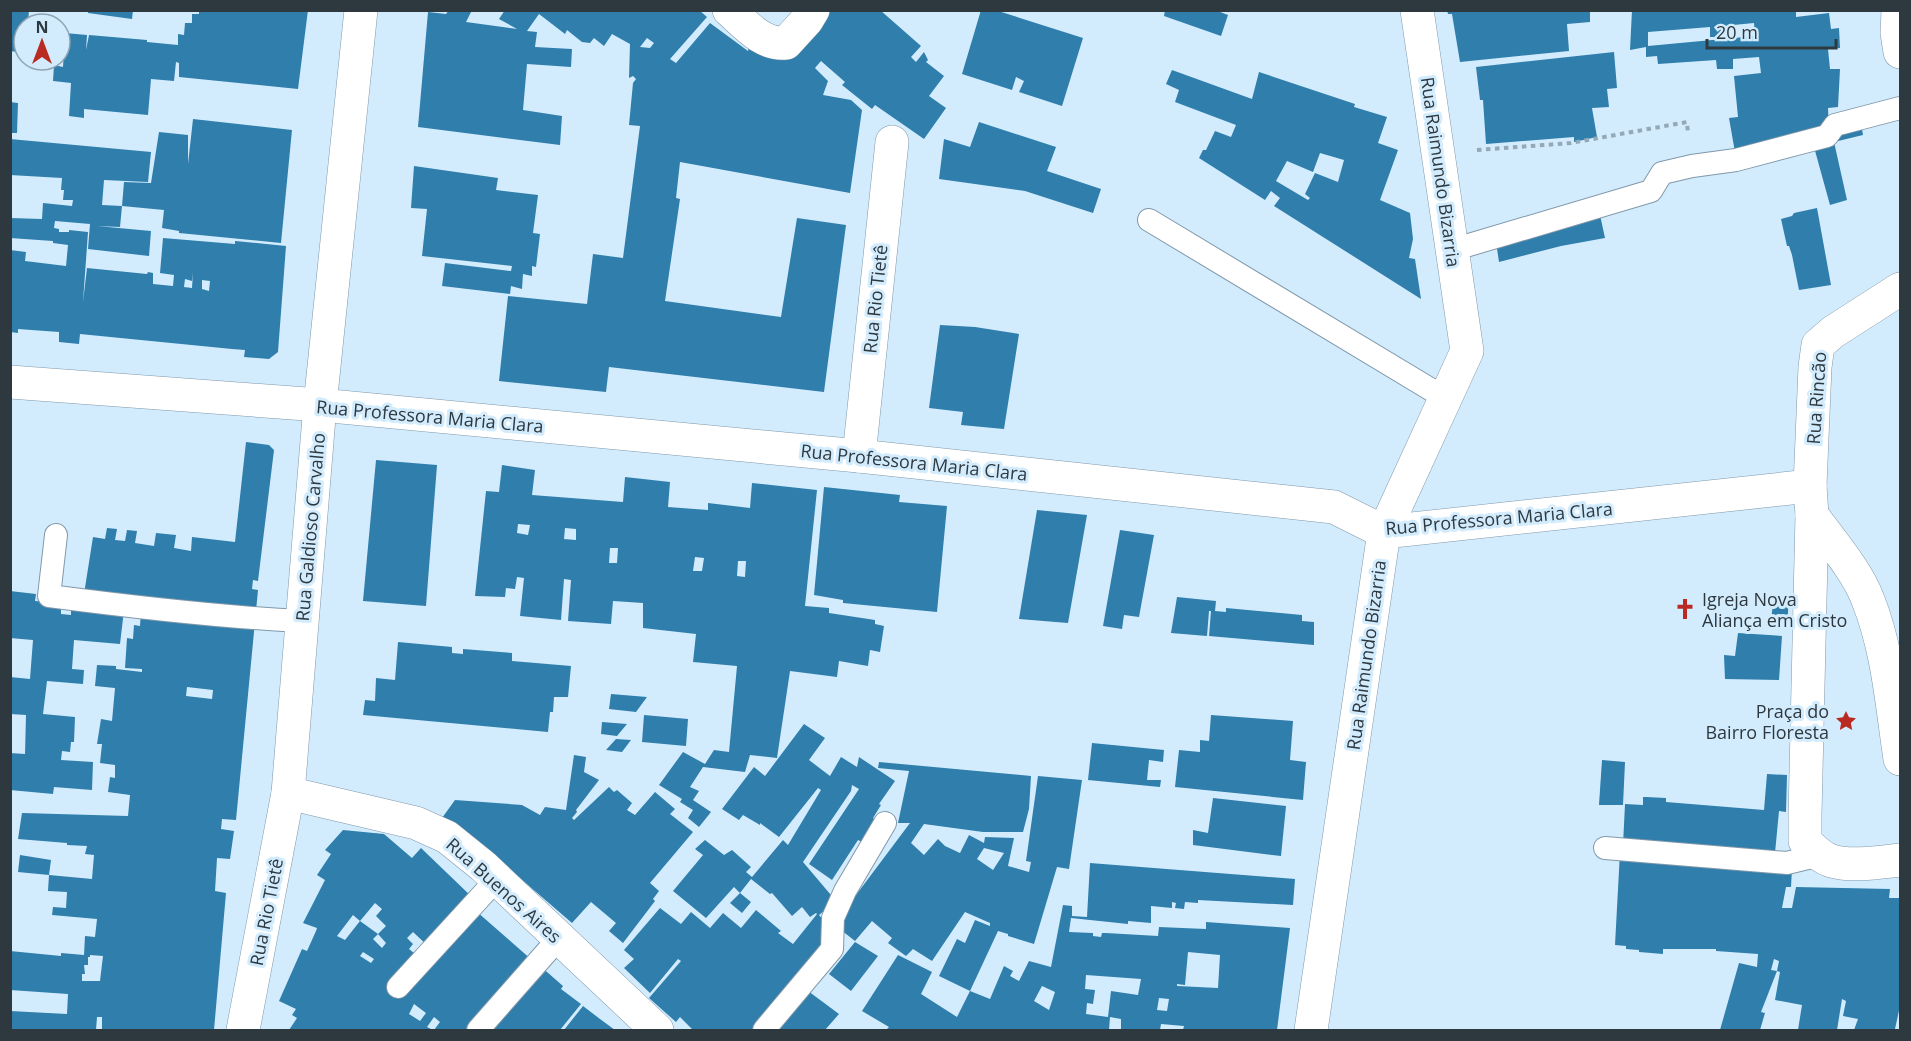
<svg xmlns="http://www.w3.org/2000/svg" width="1911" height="1041" viewBox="0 0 1911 1041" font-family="'Open Sans',sans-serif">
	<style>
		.building { fill: #2f7eac; fill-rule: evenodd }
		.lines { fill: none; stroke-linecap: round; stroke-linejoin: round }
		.service-casing { stroke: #8098a9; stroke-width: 24 }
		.minor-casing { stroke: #8098a9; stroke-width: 34 }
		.path { stroke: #94a8b6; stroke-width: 4; stroke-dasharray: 4.5 4.5; stroke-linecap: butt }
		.service { stroke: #fff; stroke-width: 22 }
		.minor { stroke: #fff; stroke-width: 33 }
		.labels { text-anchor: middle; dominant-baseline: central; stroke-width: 6; stroke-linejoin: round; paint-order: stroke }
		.street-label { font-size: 18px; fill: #2e383f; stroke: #d2ecfe }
		.poi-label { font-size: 18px; fill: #2e383f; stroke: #d2ecfe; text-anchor: start }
	</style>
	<rect width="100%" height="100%" fill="#d2ecfe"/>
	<g class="building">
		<polygon points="10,10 29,10 28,24 24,24 24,53 10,51"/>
		<polygon points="88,10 133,10 132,19 88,13"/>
		<polygon points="199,10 308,10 298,89 179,77 179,63 176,62 174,81 151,79 148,115 84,109 84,118 69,116 71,83 53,81 54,65 63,67 65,33 87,35 86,50 89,35 147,40 147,42 178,45 178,34 184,35 185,23 192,23 192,14 199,14"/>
		<path d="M449,10h23l-6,12 51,7 -18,-10 6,-9h103l3,2 1,-2h87l8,7 -37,42 6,4 34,-40 38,28 3,-12 76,-29h53l41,36 -10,11 5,5 8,-10 4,8 -2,2 18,14 -15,20 17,12 -22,31 -49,-34 -3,4 -30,-24 3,-3 -24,-21 -6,7 13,13 -5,14 28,5 11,10 -12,83 -170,-31 -4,36 4,1 -15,102 116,16 16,-99 49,7 -22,167 -215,-25 -3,25 -107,-11 9,-85 79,8 6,-50 30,4 17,-132 -11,-1 4,-42 3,-4 -3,-3 -4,2 1,-34 -18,-10 -8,12 -10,-8 -4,5 -8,-1 -15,-12 -2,4 -26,-20 -12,17 10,1 -2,15 37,2 -1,18 -44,-3 -4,46 39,6 -2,29 -142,-18 10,-115 18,2zM647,38l7,5 -4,5 -10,-1z"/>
		<polygon points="981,10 995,10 1083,38 1062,106 1019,92 1024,81 1016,77 1012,90 962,74"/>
		<polygon points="1165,10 1215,10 1228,15 1221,36 1164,16"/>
		<polygon points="1447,10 1590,10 1590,22 1567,24 1569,51 1460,62 1452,14 1448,14"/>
		<path d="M1632,10h164v7l33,-4 2,16 8,-1 1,20 -12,1 2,20h10l-2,38 -10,1 1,24 -93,26 -7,-40 9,-1 -4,-41 27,-3 -2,-16 -26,2v10h-16l-1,-9 -58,4 -1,-8 -11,1v-10l-16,3zM1754,23l1,13 -107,10v-14l62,-5v10h13v-11z"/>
		<polygon points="1614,52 1617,88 1607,89 1609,107 1592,108 1597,137 1574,142 1574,137 1486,144 1483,100 1480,100 1476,67"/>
		<path d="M1172,70l80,29 7,-27 96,32 -1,3 33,10 -9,26 20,7 -18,50 30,13 3,26 -4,19 6,1 6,40 -147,-93 6,-8 -9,-7 -6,9 -66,-42 4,-8h3l9,-19 16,6 5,-12 -61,-23 4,-12 -13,-6zM1320,153l24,7 -6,22 -23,-9 -10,21 5,4 -2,2 -32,-19 11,-20 26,11z"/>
		<polygon points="10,102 18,103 17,133 10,133"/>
		<path d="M193,119l99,11 -11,113 -102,-10v-2l-17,-3 2,-18 -42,-4 -2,21 -23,-1 54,5 -2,25 -61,-7 2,-25 -35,-3 -1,7 5,1v3h10v-2l19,2 -5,70 4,-34 60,6 1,-2 5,1v11l20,2 1,-11 -14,-2 3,-35 72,6v-3l51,5 -8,106 -9,7 -25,-2 1,-7 -13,-1 -152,-15 -1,10 -20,-2v-10l-41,-3v4l-8,-1v-82l16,2 -1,9 41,5 2,-21 -15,-2v-2l-43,-3v-20l32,1 1,-16 29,3 1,-6h-10l1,-10h-3l1,-12 -52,-3v-36l141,13 -3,30 -44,-2 -2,25 20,1 2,-24 27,1 8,-51 29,3v29zM193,272l-1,16 -8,-1 1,-8 7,2zM202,280l8,1 -1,10 -7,-2z"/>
		<polygon points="979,122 1056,147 1047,171 1101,189 1093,213 1025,191 939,179 944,139 970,147"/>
		<polygon points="1861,123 1863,135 1834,142 1847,200 1830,205 1814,147 1832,132"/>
		<polygon points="414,166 498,178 496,190 538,195 533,233 540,234 536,267 532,266 532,276 523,274 522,289 511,286 510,294 442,286 445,263 511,271 512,266 422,256 427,209 411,208"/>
		<polygon points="1817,208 1831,285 1799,290 1792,255 1789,246 1787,246 1781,219 1792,216 1794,213"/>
		<polygon points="1600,215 1605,238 1561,246 1499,262 1496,242"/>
		<polygon points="940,325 975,327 1019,334 1004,429 961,425 963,412 929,408"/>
		<path d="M246,442l23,3 5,5 -16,131 -5,-1 -1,9 6,1 -22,230 -14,-1 -1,10 13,2 -4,28 -13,-1 -2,33 11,2 -12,137h-112v-13h-5l-1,13h-86v-19l57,3 1,-20 -58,-4v-39l51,5v-3l23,2 1,-19 10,1 2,-18 -45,-4 1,-8 13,1 1,-16 -19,-1 1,-16 43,4 2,-24 -9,-1 2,-8 -20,-1v-2l-49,-4 4,-26 106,3 2,-21 -22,-3 2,-15 5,1v-13l-15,-2 2,-19h-5l4,-25 11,2 3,-33 -20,-2 2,-21 19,1v3l26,3v-3l-17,-1 2,-30 6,1 1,-14 6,1 1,-15 -57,-17 9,-57 12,2 2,-11 10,1 -2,11 10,1 2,-11 10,1 -2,12 19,3 2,-13 20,2 -2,13 17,3 1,-14 43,5zM187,687l26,3 -1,9 -26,-3zM90,955l13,1 -3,25h-18v-7h3l-1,-9h4v-8h2z"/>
		<polygon points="376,460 437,465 426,606 363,601"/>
		<path d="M502,465l33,5 -3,25 91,7 2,-25 45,5 -2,25 40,3v-7l42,5 2,-25 65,7 -12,116 24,2v5l46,7v4l9,2 -4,26 -10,-2 -2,16 -29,-5 -2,16 -47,-6 -13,87 -27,-3 -5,17 -42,-5 -13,20 9,4 -6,9 18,12 -12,15 -11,-9 5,-8 -13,-8 2,-3 -23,-14 24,-33 22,12 9,-14 15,2 8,-86 -44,-4 3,-28 -53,-6v-25l-30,-2 -2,23 -43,-3 3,-41 -7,-1 -3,41 -41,-4 4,-38 -7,-1 -2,12 -9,-1 -1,9 -30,-1 11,-105 13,1zM518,524l12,1 -2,10 -11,-2zM565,528l11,1v11l-12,-1zM610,548h8l-1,15h-8zM695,557l9,1 -2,13h-9zM738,561h8l-1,16 -8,-1z"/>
		<polygon points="824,487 900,495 899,502 947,506 937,612 843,603 843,600 814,595"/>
		<polygon points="1037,510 1087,515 1068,623 1019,619"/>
		<polygon points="1120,530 1154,535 1139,617 1124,615 1122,629 1103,626"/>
		<polygon points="10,591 36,594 35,601 61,603 61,614 71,615 71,604 124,610 120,644 74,640 72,669 84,670 83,684 47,681 43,714 75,717 74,742 71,742 70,752 62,751 61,760 93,762 92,790 54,787 53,794 10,790 10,753 25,754 26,715 10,714 10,677 30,679 33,640 10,638"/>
		<polygon points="1774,595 1789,596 1787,629 1770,629"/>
		<polygon points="1177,597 1216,601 1215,611 1226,612 1226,608 1302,615 1302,621 1314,622 1314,645 1209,636 1211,611 1209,611 1207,636 1171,633"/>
		<polygon points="1738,633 1782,636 1779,680 1725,679 1724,655 1735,656"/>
		<polygon points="398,642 452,647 452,653 463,654 463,649 512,653 512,661 571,666 568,697 554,697 553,712 550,712 548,732 363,715 365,700 375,701 376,678 395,680"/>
		<polygon points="611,694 647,697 636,712 609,709"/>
		<polygon points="644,715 688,719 686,746 642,742"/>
		<polygon points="1211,715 1293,721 1290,760 1306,762 1303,800 1175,787 1179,750 1200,752 1200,740 1209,741"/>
		<polygon points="602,722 627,724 617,736 601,734"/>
		<polygon points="804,724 825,738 809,760 830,776 841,757 857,767 859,757 895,781 879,804 881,805 873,818 876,820 862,842 858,840 832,880 809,864 859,789 852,785 851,791 803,862 836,901 819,915 824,921 821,953 756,1030 693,1030 680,1017 676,1022 649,998 681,961 678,959 650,993 624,968 634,959 624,950 660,908 681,924 691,912 710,928 723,913 741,928 756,910 781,931 778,933 793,944 817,914 816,913 810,917 802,907 792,916 772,893 770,894 751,879 740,893 751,902 742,913 730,903 740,893 734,887 706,918 673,891 703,855 695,849 705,840 724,855 732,850 751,867 746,872 752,877 783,840 788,845 821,790 818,788 779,837 760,823 760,825 743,815 739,820 722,809 754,767 765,776"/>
		<polygon points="616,739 631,740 622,752 606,750"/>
		<polygon points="1092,743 1164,750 1163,762 1149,760 1147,780 1161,780 1160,787 1088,780"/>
		<polygon points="574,755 586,757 584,772 599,780 576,810 577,812 572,818 574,820 609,787 614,792 617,790 632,803 627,810 635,815 655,792 675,809 670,814 693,832 650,883 659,891 653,899 655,901 623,943 609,931 616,923 591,902 572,923 521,879 442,818 455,800 522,805 540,815 545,807 566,810"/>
		<polygon points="1602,760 1625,762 1623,805 1599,805"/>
		<path d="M879,762l152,14 -2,33 -6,23h-40l-59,-8 -13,19 13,12 14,-16 7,7 15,7 9,-18 15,8 1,-6 29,1 -6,28 21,6 2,-10 -5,-1 12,-85 44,4 -13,89 -12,-2 -23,77 -26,-8v-2l-10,-3 -28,60 20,8 14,-33 9,5 -3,5 9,5 10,-20 22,6 12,-62 9,1v10l15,1 3,-54 205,16 -2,26 -95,-5v3l-13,-1 -1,7 -9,-1 1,-5 -4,-1v6l-21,-2v17l-23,-2v3l-57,-6 -2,14 24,1v3l8,1 1,-4h4l52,3 1,-9 47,2v-7l84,6 -13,102h-94l1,-4 -23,-2 -1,6h-39v-11l-11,-2 -1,13h-223l3,-3 -27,-16 36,-56 34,17 -11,22 36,23 13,-26 -31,-15 18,-37 8,4 10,-23 15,6v-3l-25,-11 -33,49 -19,-12 -7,7 -18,-13 4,-5 -20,-17 -17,20 -19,-15 2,-7 72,-96h-12l11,-52 -31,-3zM984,848l20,5 -11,17 -16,-11zM1188,952l32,3 -2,33 -41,-2v-2l8,1zM1086,975l55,4 -3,16 -27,-4 -3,26 -22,-3 1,-11 6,1 2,-14 -10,-1zM1042,986l13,6 -6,18 -15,-9zM1159,998l10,1 -2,12 -10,-1z"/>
		<polygon points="1767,774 1787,775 1786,812 1779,811 1775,853 1623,845 1625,804 1643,805 1643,797 1646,797 1666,798 1666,802 1764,810"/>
		<polygon points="1213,798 1286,806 1281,856 1193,845 1193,830 1208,833"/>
		<path d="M343,830l41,4 28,24 9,-10 52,50 -45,48 -15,-14 -6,6 6,6 -4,5 11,9 56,-47 57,50 -59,69h-40l6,-8 -6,-5 -7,10 6,3h-144l8,-12 -5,-3 4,-6 -17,-8 23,-52 5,2 9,-20 1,-3 -14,-5 22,-43 -8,-5 14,-21 -6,-4zM375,903l7,6 -6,7 10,10 -8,8 8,9 -4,5 -9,-9 5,-5 -18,-13 -15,19 -8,-4 16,-21 7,6zM363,952l11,7 -3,4 -11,-7zM414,1004l12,9 -6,8 -11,-7z"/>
		<path d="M1620,852l172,17 -1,18h-5l-4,21h10l4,-21 94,2 -1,9h11v108l-5,23 4,1h-45l4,-11 -15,-3 3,-15 -4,-2 -5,31h-39l4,-25 -27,-5 5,-28 -3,-1 -16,41 4,1 -5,17h-40l19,-67 18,4 1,-13 -42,-3v-2h-53v5l-24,-2v-2l-13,-1v-3l-11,-1zM1774,959l5,2 -2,10 -6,-1z"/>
		<polygon points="20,855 51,860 49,875 18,872"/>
		<polygon points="855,942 878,956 851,991 829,974"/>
		<polygon points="539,965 563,986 561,989 581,1004 560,1030 486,1030"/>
		<polygon points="804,988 839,1014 825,1030 767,1030"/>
		<polygon points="583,1006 600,1019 615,1030 564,1030"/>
	</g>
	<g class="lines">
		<defs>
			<g id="service">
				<polyline points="1149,220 1445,398"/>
				<polyline points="1452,250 1651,191 1662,173 1692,166 1736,160 1827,136 1835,125 1900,108"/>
				<path d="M56,535l-7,61c84,11 168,21 253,25"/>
				<polyline points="1605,848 1787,863 1820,855"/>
				<polyline points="398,987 496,880"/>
				<polyline points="478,1030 559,938"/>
				<polyline points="764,1030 832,949 833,918 845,891 885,823"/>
			</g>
			<g id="minor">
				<path d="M729,10c17,15 33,35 57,33l21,-23 6,-10"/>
				<polyline points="1898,10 1897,33 1900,52"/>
				<path d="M1900,289l-67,43 -15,13 -3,22 -5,119 2,29 -7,300v26c8,8 16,17 27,20 19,6 49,1 68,-1"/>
				<polyline points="10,382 320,405 859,456 1334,507 1384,532 1810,486"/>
				<polyline points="859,456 892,142"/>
				<path d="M1812,515c18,25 46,57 56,85 20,50 24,106 32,159"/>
				<polyline points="288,793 416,823 447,837 483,866 657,1030"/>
				<polyline points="243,1030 288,793 320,405 361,10"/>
				<polyline points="1311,1030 1384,532 1467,351 1417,10"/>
			</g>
		</defs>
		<use href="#service" class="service-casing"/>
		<use href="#minor" class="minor-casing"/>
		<polyline class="path" points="1477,150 1571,143 1687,122 1688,134"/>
		<use href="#service" class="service"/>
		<use href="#minor" class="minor"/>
	</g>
	<defs>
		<symbol id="church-bare" viewBox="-9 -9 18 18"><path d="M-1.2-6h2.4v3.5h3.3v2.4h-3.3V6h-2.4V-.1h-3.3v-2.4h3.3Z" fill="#b92a22" stroke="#d2ecfe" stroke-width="2.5" paint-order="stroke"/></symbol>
		<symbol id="sight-bare" viewBox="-9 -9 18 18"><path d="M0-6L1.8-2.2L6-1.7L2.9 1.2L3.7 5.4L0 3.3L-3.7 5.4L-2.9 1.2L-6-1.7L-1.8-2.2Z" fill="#b92a22" stroke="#d2ecfe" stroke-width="2.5" paint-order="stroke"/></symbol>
	</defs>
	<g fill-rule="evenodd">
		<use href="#church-bare" x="1670" y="594" width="30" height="30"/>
		<use href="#sight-bare" x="1831" y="706" width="30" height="30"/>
	</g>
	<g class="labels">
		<g class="street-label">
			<text transform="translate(1441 172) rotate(82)">Rua Raimundo Bizarria</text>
			<text transform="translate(875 299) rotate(-84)">Rua Rio Tietê</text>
			<text transform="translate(1816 398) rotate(-86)">Rua Rincão</text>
			<text transform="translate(430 416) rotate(5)">Rua Professora Maria Clara</text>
			<text transform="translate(914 462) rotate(6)">Rua Professora Maria Clara</text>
			<text transform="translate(1499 518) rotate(-5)">Rua Professora Maria Clara</text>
			<text transform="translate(310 527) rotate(-85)">Rua Galdioso Carvalho</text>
			<text transform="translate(1366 655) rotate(-82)">Rua Raimundo Bizarria</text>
			<text transform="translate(504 890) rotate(42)">Rua Buenos Aires</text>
			<text transform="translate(266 912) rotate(-79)">Rua Rio Tietê</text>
		</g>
		<g class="poi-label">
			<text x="1702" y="599">Igreja Nova<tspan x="1702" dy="21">Aliança em Cristo</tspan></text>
			<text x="1829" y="711" text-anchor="end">Praça do<tspan x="1829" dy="21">Bairro Floresta</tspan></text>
		</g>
	</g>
	<rect width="1911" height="1041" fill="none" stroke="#2e383f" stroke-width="24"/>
	<g transform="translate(42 42)"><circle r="28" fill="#d2ecfe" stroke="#90a4b2" stroke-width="1.5"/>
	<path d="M0-4.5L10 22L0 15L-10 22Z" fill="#b92a22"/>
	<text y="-9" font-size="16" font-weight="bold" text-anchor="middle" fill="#2e383f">N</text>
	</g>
	<path d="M1707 39v9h129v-9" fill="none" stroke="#2e383f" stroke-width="3"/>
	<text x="1716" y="39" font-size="18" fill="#2e383f" stroke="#d2ecfe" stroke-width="4.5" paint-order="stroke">20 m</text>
</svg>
